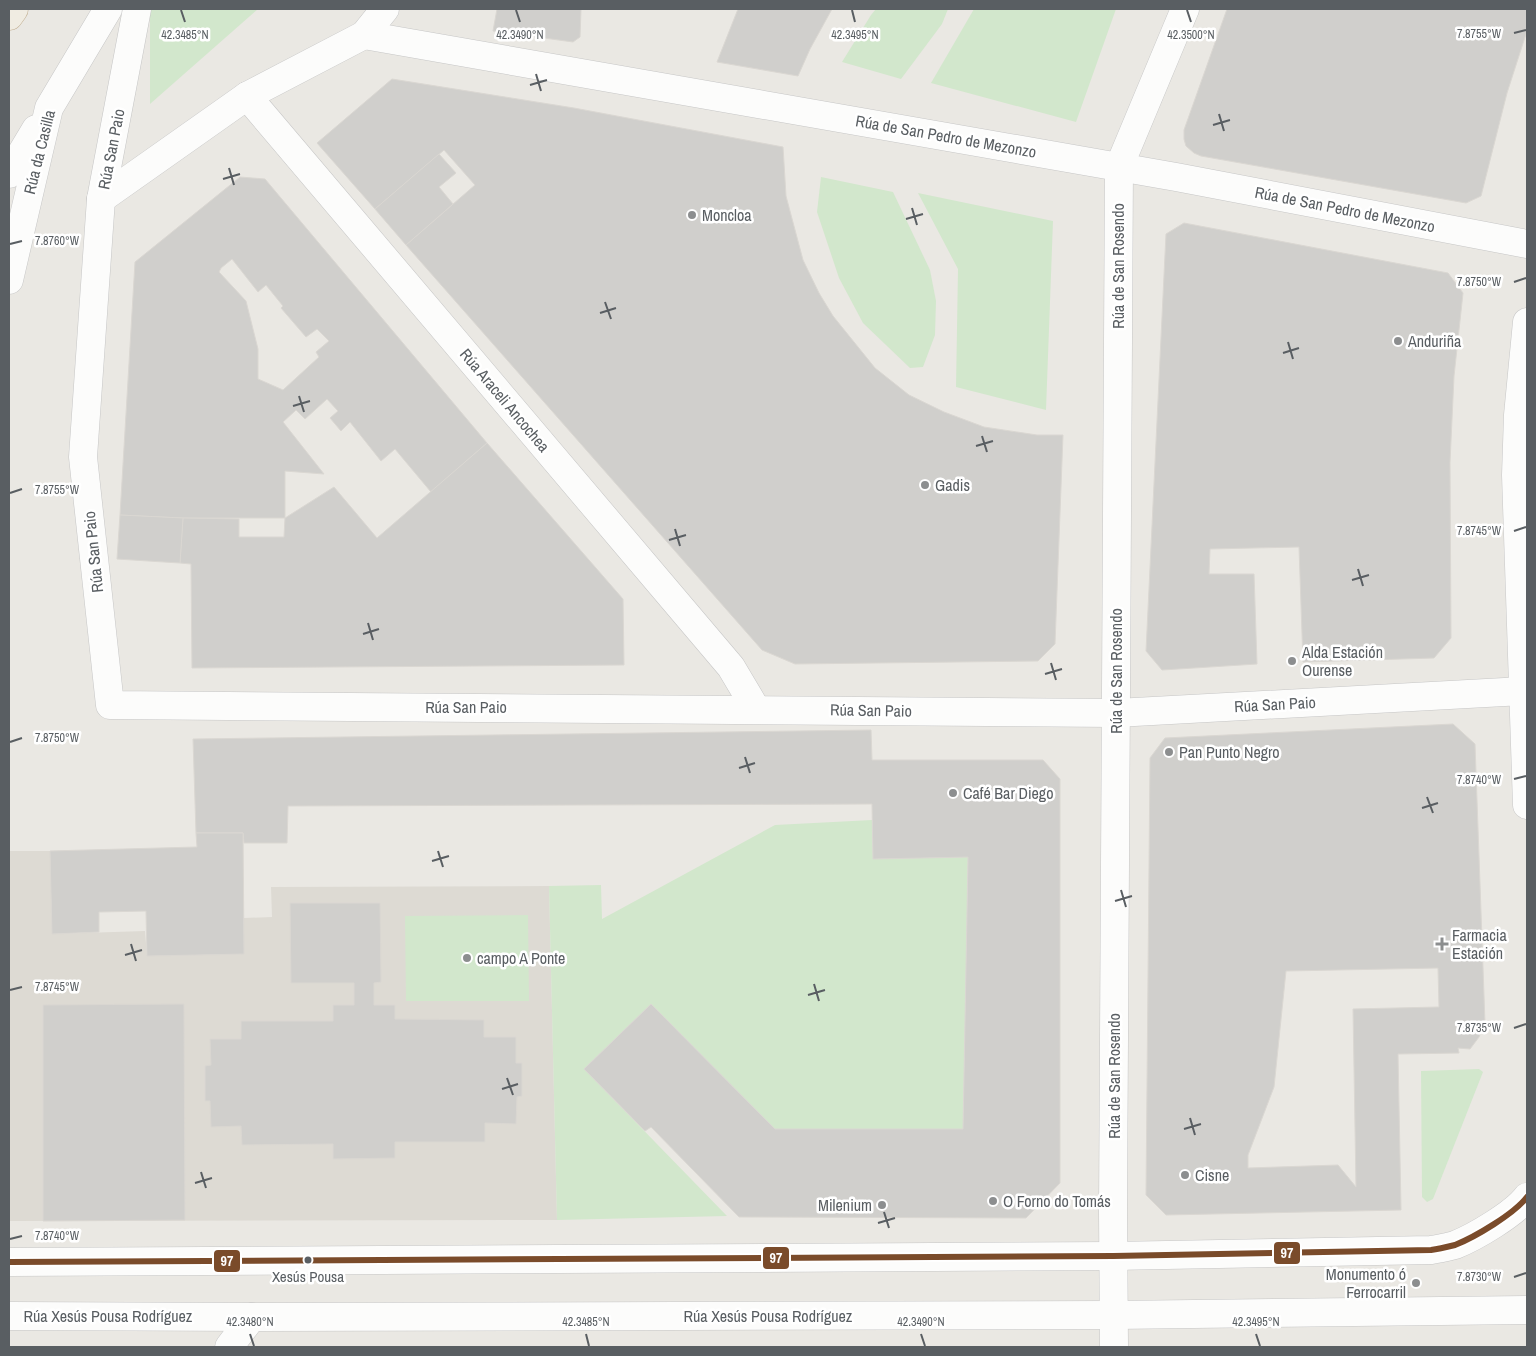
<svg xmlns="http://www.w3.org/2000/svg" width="1536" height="1356" viewBox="0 0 1536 1356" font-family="'Archivo Narrow',sans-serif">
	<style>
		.education { fill: #dddad3 }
		.green { fill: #d2e7cc }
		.building { fill: #d0cfcc; stroke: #dad7d2; fill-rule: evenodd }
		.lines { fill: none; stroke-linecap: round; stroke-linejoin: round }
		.minor-casing { stroke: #c6c6c6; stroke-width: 29 }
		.secondary-casing { stroke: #c7c7c7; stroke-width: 29 }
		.trunk-casing { stroke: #c1ae90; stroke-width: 29 }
		.minor { stroke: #fcfcfb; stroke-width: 28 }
		.secondary { stroke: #fcfcfb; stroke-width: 28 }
		.trunk { stroke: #f0ece2; stroke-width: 28 }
		.bus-1-casing { stroke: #fff; stroke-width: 10 }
		.bus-1 { stroke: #7a4b2a; stroke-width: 6 }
		.ticks { fill: none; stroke: #595e62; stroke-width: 2 }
		.poi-dot { fill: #8c8e8f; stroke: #fff; stroke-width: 2 }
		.bus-dot { fill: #595e62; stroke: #fff; stroke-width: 2 }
		.labels { text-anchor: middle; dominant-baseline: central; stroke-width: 5; stroke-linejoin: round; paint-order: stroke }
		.bus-label { font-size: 15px; fill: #595e62; stroke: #fff }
		.street-label { font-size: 16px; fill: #595e62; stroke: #fff }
		.poi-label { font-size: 16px; fill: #595e62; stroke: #fff; text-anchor: start }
		.ticks-label { font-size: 12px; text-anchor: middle; fill: #595e62; stroke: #fff; stroke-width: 5; stroke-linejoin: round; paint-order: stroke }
		.line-badge { stroke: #fff; stroke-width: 2 }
		.badge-label { font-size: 14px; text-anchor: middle; font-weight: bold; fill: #fff }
	</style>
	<rect width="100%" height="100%" fill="#eae8e3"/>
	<polygon class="education" points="9,851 50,851 52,934 145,931 147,956 244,954 244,918 272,917 271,887 549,886 557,1220 9,1221"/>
	<g class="green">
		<polygon points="150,9 258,9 150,104"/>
		<polygon points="876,9 948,9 942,24 901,79 842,62 871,15"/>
		<polygon points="974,9 1116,9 1076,122 931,83"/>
		<polygon points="821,177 893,192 930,270 936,301 935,335 923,367 910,368 863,323 839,278 817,212"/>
		<polygon points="918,193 1053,221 1046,410 956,387 958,269"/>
		<polygon points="872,820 873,859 968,857 963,1129 775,1129 651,1004 584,1069 727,1216 557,1220 549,886 601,885 602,919 775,825"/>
		<polygon points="528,915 529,1001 406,1001 405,916"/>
		<polygon points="1479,1069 1483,1072 1433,1199 1427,1202 1422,1197 1421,1071"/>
	</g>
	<g class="building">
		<polygon points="497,9 581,9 580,37 573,42 493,31"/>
		<polygon points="738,9 832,9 810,49 798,76 717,62"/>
		<polygon points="1227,9 1527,9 1527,31 1507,93 1481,196 1466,203 1201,156 1194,153 1186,146 1184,139 1184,130"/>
		<polygon points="392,79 574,108 783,147 786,196 803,260 819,293 833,316 875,368 909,395 944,412 984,427 1037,435 1063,435 1055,644 1038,661 795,664 762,650 406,245 475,185 444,150 375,209 317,143"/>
		<polygon points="439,154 456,173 439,187 453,204 406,245 375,209"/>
		<path d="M240,177l25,2 222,264 -56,49 -36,-43 -14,12 -31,-39 -9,9 -11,-13 8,-7 -11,-12 -22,20 -9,-9 -13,12 41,52 -39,-3v47h-102l-63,-3 15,-253zM232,259l26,33 8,-7 17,21 -2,2 25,29 11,-8 12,12 -13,11 3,5 -36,33 -25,-11v-30l-12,-48 -27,-29 2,-4z"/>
		<polygon points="1184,223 1448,273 1463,293 1454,376 1450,462 1451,638 1434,658 1303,662 1299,547 1210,549 1209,574 1254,574 1257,664 1162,670 1146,651 1166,234"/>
		<polygon points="487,443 623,599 624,665 192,668 191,564 180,563 183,518 239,519 239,537 284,537 285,518 334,487 377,538"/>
		<polygon points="120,515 183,518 180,563 117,559"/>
		<path d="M1453,724l22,20 10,279 -6,14 -9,12 -12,-1 1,5 -61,1 3,156 -235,5 -20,-20 4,-437 15,-20zM1438,968l1,39 -86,2 3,178 -18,-22 -90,3v-13l26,-68 12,-116z"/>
		<polygon points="871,730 872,760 1043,760 1060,779 1060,1183 1026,1218 739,1217 651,1127 645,1131 584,1069 651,1004 775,1129 963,1129 968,857 873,859 872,804 288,806 287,843 244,843 243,833 196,833 193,739"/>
		<polygon points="196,833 243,833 244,954 147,956 146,911 99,912 99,932 52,934 50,851 197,847"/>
		<polygon points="290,903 380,903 381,982 374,983 374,1005 395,1005 395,1019 484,1020 484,1037 516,1037 516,1063 522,1063 522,1096 517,1097 516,1124 485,1123 485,1142 395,1142 395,1158 333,1159 333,1144 242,1145 241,1126 211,1127 210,1101 205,1101 205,1066 211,1065 210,1039 241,1039 241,1021 333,1021 333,1005 354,1005 354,983 291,983"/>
		<polygon points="184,1004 185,1220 43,1221 43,1005"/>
	</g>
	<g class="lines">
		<defs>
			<g id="minor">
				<polyline points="137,9 101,199 83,457 110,705 1116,713 1523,691"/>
				<polyline points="364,35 1176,177 1527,244"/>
				<polyline points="247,96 731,667 756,709"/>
				<polyline points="9,174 36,129"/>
				<polyline points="101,199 247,96 364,35 385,9"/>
				<polyline points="9,280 49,108 108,9"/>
				<path d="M9,1262l1104,-6 318,-6c8,-1 16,-3 24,-5 20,-8 59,-31 72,-48"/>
				<polyline points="9,1316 252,1317 1115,1315 1527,1310"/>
				<polyline points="229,1347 252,1317"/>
				<polyline points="1114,1347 1113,1212 1119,167 1185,9"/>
			</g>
			<polyline id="secondary" points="1527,322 1518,415 1516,475 1527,805"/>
			<polyline id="trunk" points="9,16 14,9"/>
		</defs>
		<use href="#minor" class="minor-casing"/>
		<use href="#secondary" class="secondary-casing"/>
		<use href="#trunk" class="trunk-casing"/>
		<use href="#minor" class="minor"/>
		<use href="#secondary" class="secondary"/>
		<use href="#trunk" class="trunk"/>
		<defs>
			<path id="bus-1" d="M9,1262l1104,-6 318,-6c8,-1 16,-3 24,-5 20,-8 59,-31 72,-48"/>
		</defs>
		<use href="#bus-1" class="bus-1-casing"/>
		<use href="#bus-1" class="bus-1"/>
	</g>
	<path class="ticks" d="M181,10l4,12M516,10l4,12M852,10l3,12M1187,10l4,12M1514,33l12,-3M536,74l5,17M530,85l17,-5M1219,114l5,17M1213,125l17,-5M229,168l5,17M223,179l17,-5M912,208l5,17M906,219l17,-5M10,244l12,-3M1514,282l12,-4M605,302l6,17M600,313l16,-5M1288,342l5,17M1283,353l16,-5M299,396l5,16M293,406l17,-5M982,436l5,16M976,446l17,-5M10,493l12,-4M675,529l5,17M1514,531l12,-4M669,540l17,-5M1358,569l5,17M1352,580l17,-5M368,623l5,17M363,634l16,-5M1051,663l5,17M1045,674l17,-5M10,742l12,-4M745,757l5,16M739,768l16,-5M1514,779l12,-3M1427,797l6,16M1422,808l16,-5M438,851l5,16M432,861l17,-5M1121,890l5,17M1115,901l17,-5M131,944l5,17M125,955l17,-5M814,984l5,17M10,990l12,-3M808,995l17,-5M1514,1028l12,-4M507,1078l6,17M502,1089l16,-5M1190,1118l5,17M1184,1129l17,-5M201,1172l5,16M195,1183l17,-5M884,1212l5,16M878,1223l17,-5M10,1239l12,-3M1514,1277l12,-4M250,1334l4,12M586,1334l3,12M921,1334l4,12M1256,1334l4,12"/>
	<g class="poi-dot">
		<circle cx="692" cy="215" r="5"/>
		<circle cx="1398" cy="341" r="5"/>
		<circle cx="925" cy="485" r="5"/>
		<circle cx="1292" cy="661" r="5"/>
		<circle cx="1169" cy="752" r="5"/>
		<circle cx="953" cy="793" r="5"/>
		<path d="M1439.5 936.5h5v5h5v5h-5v5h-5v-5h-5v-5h5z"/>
		<circle cx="467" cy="958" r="5"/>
		<circle cx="1185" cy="1175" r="5"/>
		<circle cx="993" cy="1201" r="5"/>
		<circle cx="882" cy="1205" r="5"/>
		<circle cx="1416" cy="1283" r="5"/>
	</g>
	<circle class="bus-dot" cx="308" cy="1260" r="4.5"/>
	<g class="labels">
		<g class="bus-label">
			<text x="308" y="1276">Xesús Pousa</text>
		</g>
		<g class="street-label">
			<text transform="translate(946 136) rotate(10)">Rúa de San Pedro de Mezonzo</text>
			<text transform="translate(111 149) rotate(-79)">Rúa San Paio</text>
			<text transform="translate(39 152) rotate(-76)">Rúa da Casilla</text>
			<text transform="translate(1345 209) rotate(11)">Rúa de San Pedro de Mezonzo</text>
			<text transform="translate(1118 266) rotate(-90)">Rúa de San Rosendo</text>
			<text transform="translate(505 400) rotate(50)">Rúa Araceli Ancochea</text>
			<text transform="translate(93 552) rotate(-96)">Rúa San Paio</text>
			<text transform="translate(1116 671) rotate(-90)">Rúa de San Rosendo</text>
			<text transform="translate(1275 704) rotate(-3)">Rúa San Paio</text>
			<text x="466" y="707">Rúa San Paio</text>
			<text transform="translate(871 710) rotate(1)">Rúa San Paio</text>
			<text transform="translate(1114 1076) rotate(-90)">Rúa de San Rosendo</text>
			<text x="108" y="1316">Rúa Xesús Pousa Rodríguez</text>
			<text x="768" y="1316">Rúa Xesús Pousa Rodríguez</text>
		</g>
		<g class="poi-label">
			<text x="702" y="215">Moncloa</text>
			<text x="1408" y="341">Anduriña</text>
			<text x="935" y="485">Gadis</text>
			<text x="1302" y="652">Alda Estación<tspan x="1302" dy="18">Ourense</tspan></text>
			<text x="1179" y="752">Pan Punto Negro</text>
			<text x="963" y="793">Café Bar Diego</text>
			<text x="1452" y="935">Farmacia<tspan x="1452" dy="18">Estación</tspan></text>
			<text x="477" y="958">campo A Ponte</text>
			<text x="1195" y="1175">Cisne</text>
			<text x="1003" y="1201">O Forno do Tomás</text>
			<text x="872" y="1205" text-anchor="end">Milenium</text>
			<text x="1406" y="1274" text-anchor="end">Monumento ó<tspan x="1406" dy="18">Ferrocarril</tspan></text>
		</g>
	</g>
	<g class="ticks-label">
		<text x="1479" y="38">7.8755°W</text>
		<text x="185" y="39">42.3485°N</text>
		<text x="520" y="39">42.3490°N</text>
		<text x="855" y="39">42.3495°N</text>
		<text x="1191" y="39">42.3500°N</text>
		<text x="57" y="245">7.8760°W</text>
		<text x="1479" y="286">7.8750°W</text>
		<text x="57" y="494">7.8755°W</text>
		<text x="1479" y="535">7.8745°W</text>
		<text x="57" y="742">7.8750°W</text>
		<text x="1479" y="784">7.8740°W</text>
		<text x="57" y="991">7.8745°W</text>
		<text x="1479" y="1032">7.8735°W</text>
		<text x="57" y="1240">7.8740°W</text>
		<text x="1479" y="1281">7.8730°W</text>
		<text x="250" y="1326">42.3480°N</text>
		<text x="586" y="1326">42.3485°N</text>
		<text x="921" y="1326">42.3490°N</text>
		<text x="1256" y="1326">42.3495°N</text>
	</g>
	<g class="line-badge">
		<rect x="1273" y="1241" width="28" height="24" rx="5" fill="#7a4b2a"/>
		<rect x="762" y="1246" width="28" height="24" rx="5" fill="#7a4b2a"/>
		<rect x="213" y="1249" width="28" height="24" rx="5" fill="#7a4b2a"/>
	</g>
	<g class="badge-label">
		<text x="1287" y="1258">97</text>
		<text x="776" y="1263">97</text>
		<text x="227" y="1266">97</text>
	</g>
	<rect width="1536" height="1356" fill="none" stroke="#595e62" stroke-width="20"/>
</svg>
